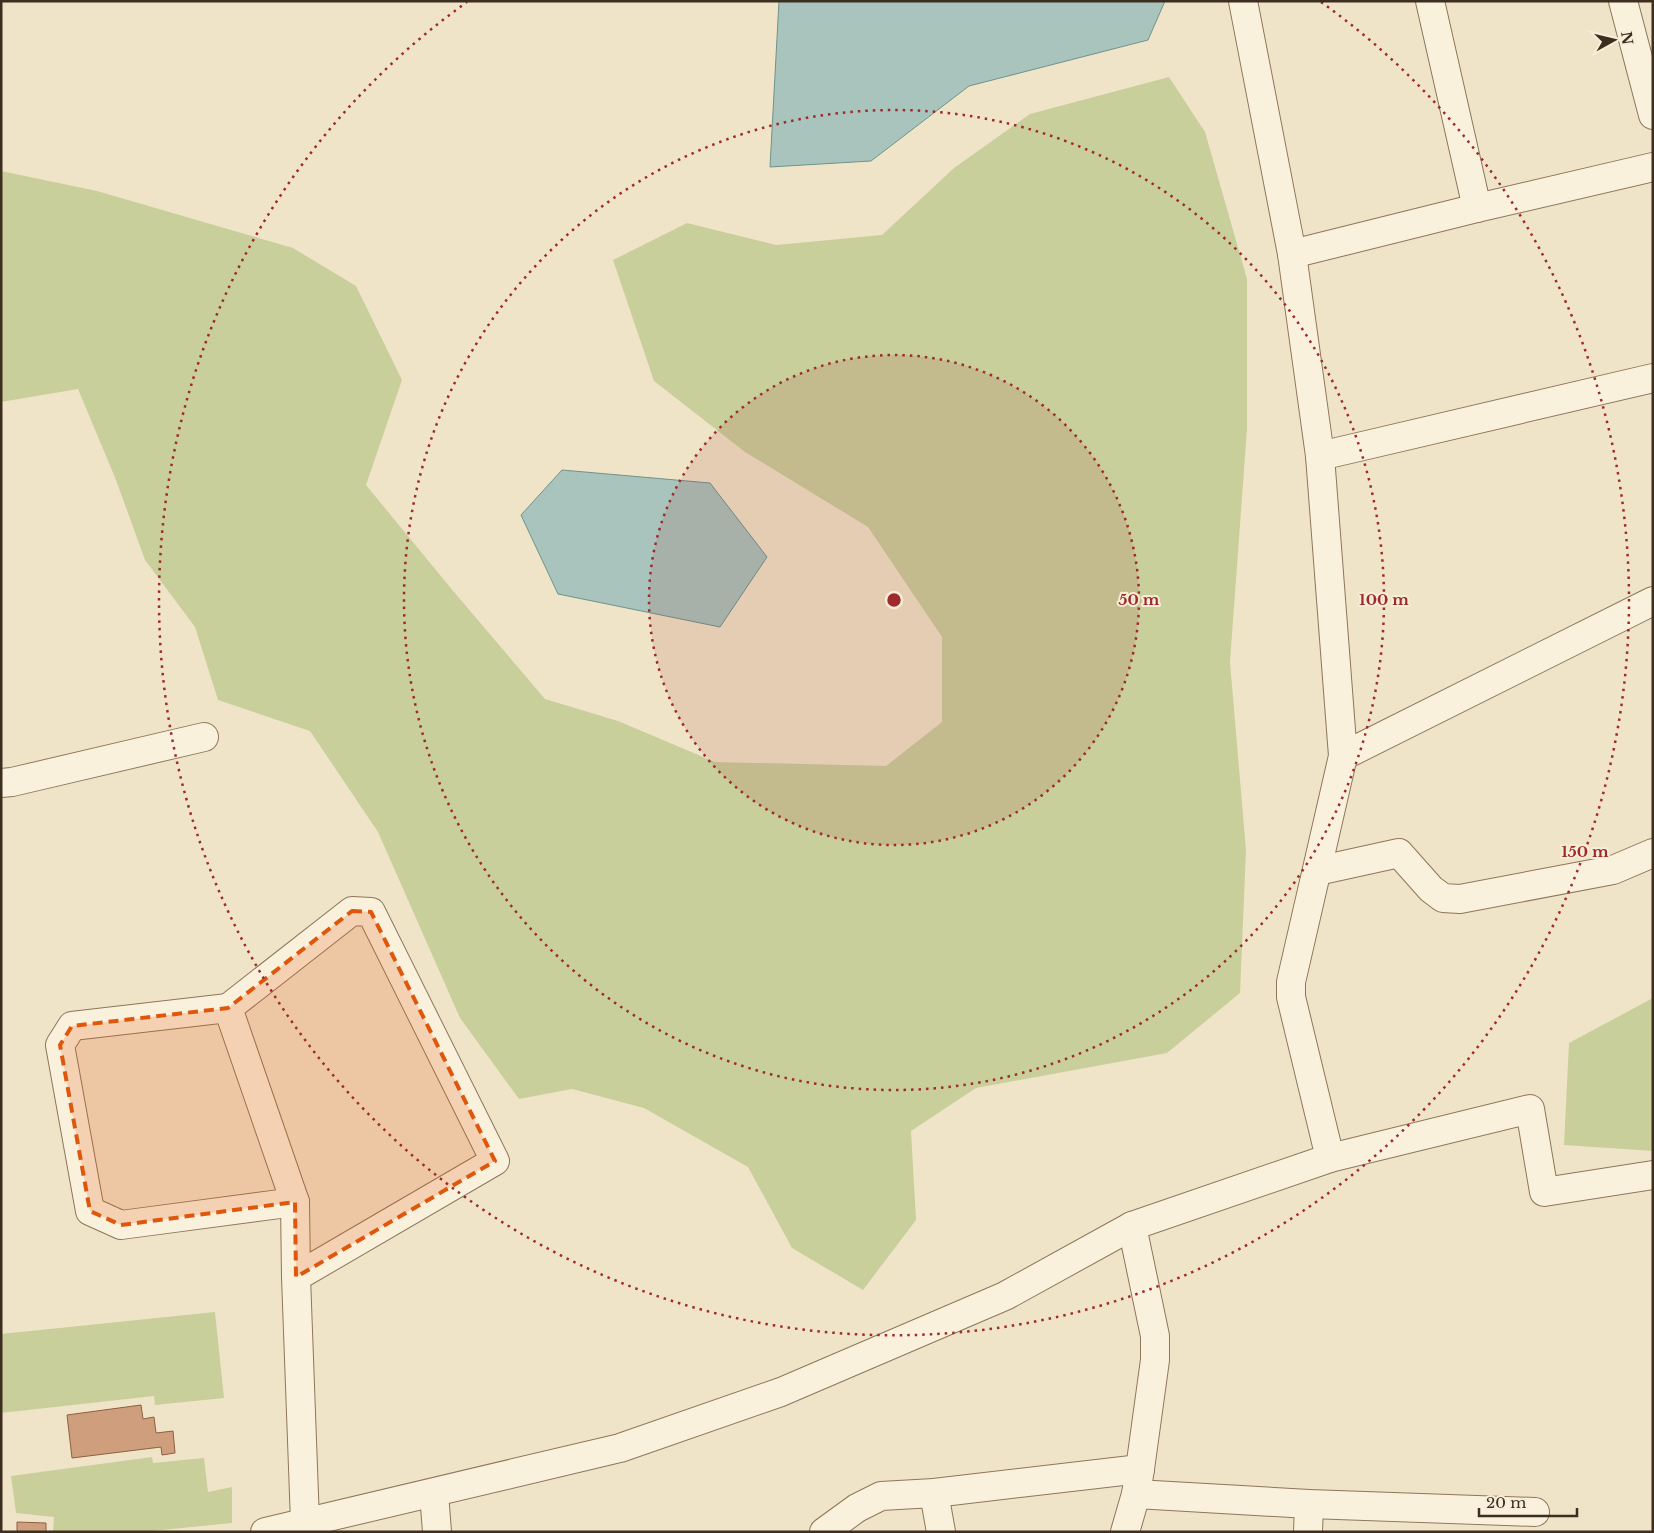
<svg xmlns="http://www.w3.org/2000/svg" width="1654" height="1533" viewBox="0 0 1654 1533" font-family="'Libre Baskerville',serif">
	<style>
		.green { fill: #c9cf9b }
		.water { fill: #a9c4bc; stroke: #6f938a }
		.building { fill: #cf9f7d; stroke: #8d5f41 }
		.lines { fill: none; stroke-linecap: round; stroke-linejoin: round }
		.minor-casing { stroke: #8d765c; stroke-width: 30 }
		.minor { stroke: #faf1dc; stroke-width: 28 }
		.marked { fill: #df570d; fill-opacity: 0.2; stroke: #df570d; stroke-width: 4; stroke-dasharray: 10 6; stroke-linejoin: round }
		.ring { fill: none; stroke: #9e2a2b; stroke-width: 2.5; stroke-dasharray: 2.5 5 }
		.centre { fill: #9e2a2b; stroke: #f7eed8; stroke-width: 2.5 }
		.ring-label { font-size: 15px; text-anchor: middle; font-weight: bold; fill: #9e2a2b; stroke: #f7eed8; stroke-width: 4; stroke-linejoin: round; paint-order: stroke }
	</style>
	<rect width="100%" height="100%" fill="#f0e4c8"/>
	<g class="green">
		<polygon points="1169,77 1205,132 1247,279 1247,429 1230,662 1246,850 1240,993 1167,1053 976,1088 911,1131 916,1220 863,1290 792,1248 748,1167 644,1108 572,1089 519,1099 460,1018 378,832 310,731 218,700 195,627 145,560 116,480 78,389 1,402 1,171 97,191 293,248 356,286 402,380 366,485 454,592 545,699 618,721 715,762 886,766 942,722 942,637 868,527 745,452 654,381 613,260 687,223 776,245 882,235 954,168 1030,114"/>
		<polygon points="1653,998 1653,1151 1564,1145 1569,1043"/>
		<polygon points="215,1312 224,1398 155,1405 154,1396 1,1413 1,1334"/>
		<polygon points="152,1457 153,1463 204,1458 208,1492 232,1487 232,1523 142,1532 53,1532 54,1517 16,1513 11,1476"/>
	</g>
	<g class="water">
		<polygon points="779,1 1165,1 1148,40 969,86 871,161 770,167"/>
		<polygon points="562,470 710,483 767,557 720,627 558,594 521,515"/>
	</g>
	<g class="building">
		<polygon points="141,1405 143,1419 154,1417 156,1433 173,1431 175,1453 162,1455 161,1447 72,1458 67,1415"/>
		<polygon points="17,1522 46,1523 46,1532 17,1532"/>
	</g>
	<g class="lines">
		<defs>
			<g id="minor">
				<polyline points="1430,1 1477,208"/>
				<polyline points="1623,1 1653,115"/>
				<polyline points="1292,254 1477,208 1653,167"/>
				<polyline points="1320,456 1653,378"/>
				<polyline points="1343,756 1653,601"/>
				<polyline points="1,783 12,782 204,737"/>
				<polyline points="1317,871 1399,853 1431,889 1443,898 1460,899 1613,870 1653,853"/>
				<polyline points="228,1008 72,1026 60,1045 90,1211 121,1225 295,1202"/>
				<polyline points="1330,1158 1530,1109 1544,1192 1653,1175"/>
				<polyline points="296,1277 495,1161 371,912 352,911 228,1008 295,1202 296,1277 305,1522"/>
				<polyline points="434,1493 437,1532"/>
				<polyline points="934,1493 941,1532"/>
				<polyline points="1136,1494 1309,1504 1535,1512"/>
				<polyline points="265,1532 620,1448 781,1392 1005,1296 1132,1226 1330,1158 1291,997 1291,982 1343,756 1320,456 1292,254 1243,1"/>
				<polyline points="824,1532 857,1508 881,1496 934,1493 1140,1469"/>
				<polyline points="1125,1532 1136,1494 1140,1469 1155,1360 1155,1336 1132,1226"/>
				<polyline points="1308,1532 1309,1504"/>
			</g>
		</defs>
		<use href="#minor" class="minor-casing"/>
		<use href="#minor" class="minor"/>
	</g>
	<path class="marked" d="M352,911l19,1 124,249 -199,116 -1,-75 -174,23 -31,-14 -30,-166 12,-19 156,-18z"/>
	<circle cx="894" cy="600" r="245" fill="#9e2a2b" fill-opacity=".12"/>
	<g class="ring">
		<circle cx="894" cy="600" r="245"/>
		<circle cx="894" cy="600" r="490"/>
		<path d="M1321 2A735 735 0 1 1 467 2"/>
	</g>
	<circle cx="894" cy="600" r="8" class="centre"/>
	<g class="ring-label">
		<text x="1139" y="605">50 m</text>
		<text x="1384" y="605">100 m</text>
		<text x="1585" y="857">150 m</text>
	</g>
	<rect width="1654" height="1533" fill="none" stroke="#3d2e20" stroke-width="5"/>
	<g transform="translate(1614 40) rotate(82)" stroke="#f7eed8" stroke-width="4" paint-order="stroke">
	<path d="M0-4L9 19L0 12L-9 19Z" fill="#3d2e20"/>
	<text y="-8" font-size="14" font-weight="bold" text-anchor="middle" fill="#3d2e20">N</text>
	</g>
	<path d="M1479 1508v8h98v-8" fill="none" stroke="#3d2e20" stroke-width="2.5"/>
	<text x="1486" y="1508" font-size="15" fill="#3d2e20" stroke="#f7eed8" stroke-width="4" paint-order="stroke">20 m</text>
</svg>
